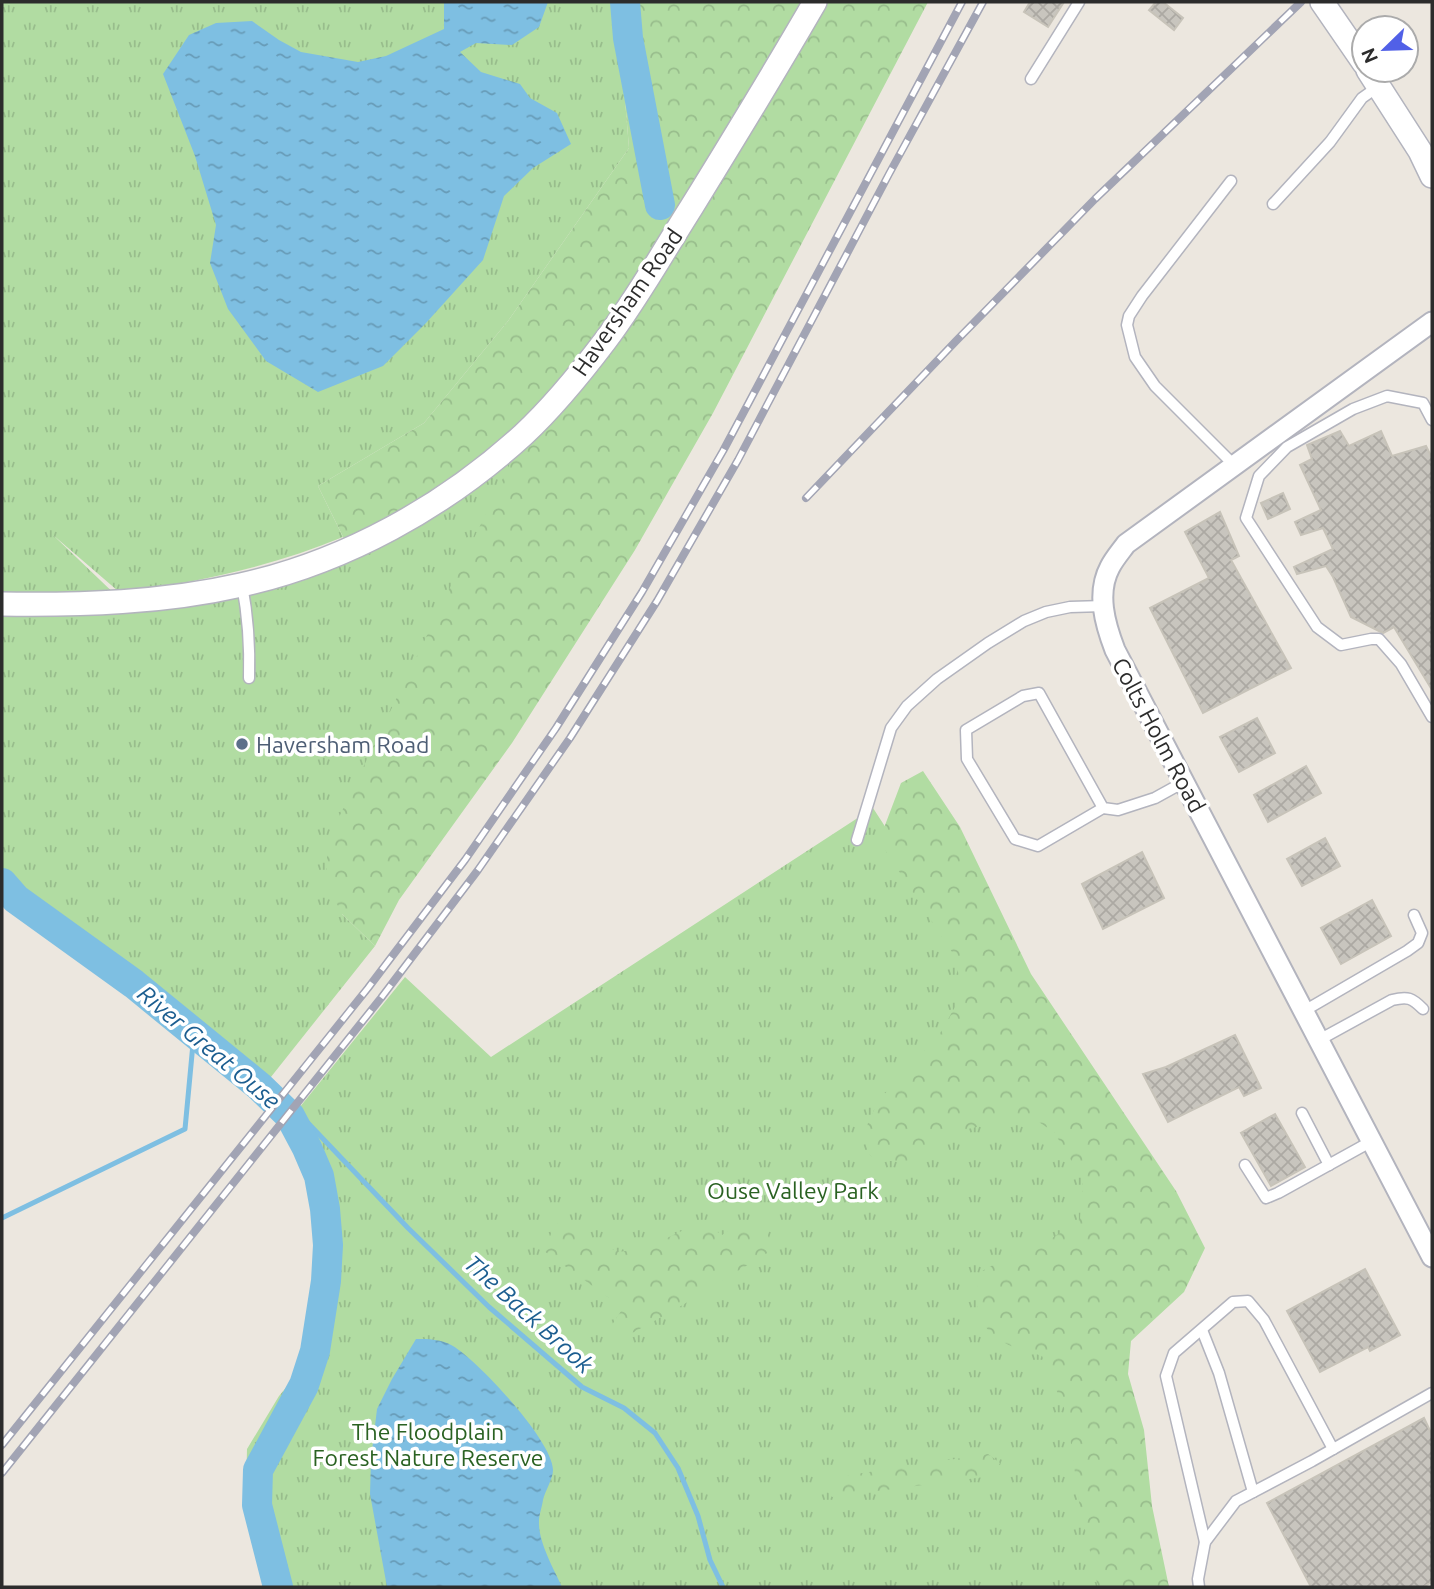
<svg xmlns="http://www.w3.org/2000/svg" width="1434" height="1589" viewBox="0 0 1434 1589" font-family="Ubuntu,sans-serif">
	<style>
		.grass { fill: url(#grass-tufts) }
		.forest { fill: url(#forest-crowns) }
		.water { fill: url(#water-ripples) }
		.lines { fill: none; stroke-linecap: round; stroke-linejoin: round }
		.stream { stroke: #7ebfe2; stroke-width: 5 }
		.river { stroke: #7ebfe2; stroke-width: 30 }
		.building { fill: url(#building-cross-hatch); stroke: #c7c3b9; stroke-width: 2 }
		.service-casing { stroke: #b3b4be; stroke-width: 13 }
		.minor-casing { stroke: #b3b4be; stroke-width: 23 }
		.tertiary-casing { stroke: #b3b4be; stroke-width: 26 }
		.service { stroke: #fff; stroke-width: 10 }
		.minor { stroke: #fff; stroke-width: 19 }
		.tertiary { stroke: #fff; stroke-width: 23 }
		.rail-casing { stroke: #a2a4b4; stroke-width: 8 }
		.rail { stroke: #fff; stroke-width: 5; stroke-dasharray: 16; stroke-linecap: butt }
		.service-dot { fill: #5c6f8a; stroke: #fff; stroke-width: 2.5 }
		.labels { text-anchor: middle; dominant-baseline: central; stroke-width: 7; stroke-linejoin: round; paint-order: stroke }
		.street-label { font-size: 23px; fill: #2c2c2c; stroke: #fff }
		.service-label { font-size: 23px; fill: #4e5e75; stroke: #fff; text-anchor: start }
		.park-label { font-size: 23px; fill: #2a6222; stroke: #fff }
		.water-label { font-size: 24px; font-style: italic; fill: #1c5e90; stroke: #fff }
	</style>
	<defs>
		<pattern id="grass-tufts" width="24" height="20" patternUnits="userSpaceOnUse" patternTransform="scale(1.75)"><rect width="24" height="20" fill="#b1dca2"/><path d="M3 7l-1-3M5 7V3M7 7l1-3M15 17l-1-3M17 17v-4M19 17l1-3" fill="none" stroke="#98bd8c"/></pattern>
		<pattern id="forest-crowns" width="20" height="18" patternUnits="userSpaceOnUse" patternTransform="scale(1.75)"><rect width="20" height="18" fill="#b1dca2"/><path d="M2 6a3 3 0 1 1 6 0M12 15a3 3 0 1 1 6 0" fill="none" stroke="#98bd8c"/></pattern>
		<pattern id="water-ripples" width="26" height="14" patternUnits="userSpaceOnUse" patternTransform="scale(1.75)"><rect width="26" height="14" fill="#7ebfe2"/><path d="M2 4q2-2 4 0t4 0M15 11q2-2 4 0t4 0" fill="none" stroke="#679bb7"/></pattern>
		<pattern id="building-cross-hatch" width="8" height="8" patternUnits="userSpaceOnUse" patternTransform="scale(1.75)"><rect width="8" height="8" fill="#c8c5be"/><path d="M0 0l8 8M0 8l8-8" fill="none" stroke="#aca9a3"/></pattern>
	</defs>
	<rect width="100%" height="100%" fill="#ece7df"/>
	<g class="grass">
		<path d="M2,2h615l12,146 -121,173 -84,102 -106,63 25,51c-48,20 -99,34 -150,44 -25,5 -50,7 -75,10l-65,-56 70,67 191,-38 209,-129 -181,479 33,32 -112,141 -261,-209z"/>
		<polygon points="873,808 1140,1219 1076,1343 1127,1587 262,1587 262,1548 246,1491 247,1449 279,1396 319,1348 333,1225 308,1123 295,1113 405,977 491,1057"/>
	</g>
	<g class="forest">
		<polygon points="617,2 815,2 652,271 523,435 349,549 318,486 424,423 508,321 629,148"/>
		<polygon points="827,2 928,2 713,413 635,550 512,743 399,900 375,946 342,914 327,884 327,842 520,443 706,202"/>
		<path d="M923,771l37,56 71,147 145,217 29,57 -21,44 -53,49 -3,33 16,56 8,76 17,81h-71l-19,-85 -12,-87 -25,-59c-32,-10 -57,-14 -65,-51 -2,-10 2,-23 3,-33l28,-15 37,-14 35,-24 3,-39 -29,-48 -26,-17 -60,14 -61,32h-31l-8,-8 -4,-21 14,-31 61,-66 24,-42 -9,-38 -75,-114 22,-58z"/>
		<polygon points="559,1222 618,1252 646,1248 688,1228 713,1229 722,1235 742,1222 766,1228 772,1250 676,1309 623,1338 610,1328 623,1308 544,1251 553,1229"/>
		<polygon points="988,1454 1000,1463 992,1476 832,1497 821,1484 836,1477"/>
	</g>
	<g class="water">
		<polygon points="444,2 548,2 539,27 512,45 476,43 460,52 481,72 520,84 530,98 557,113 571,144 533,168 504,196 483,260 426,323 383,366 318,392 266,361 228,309 210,263 216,225 195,156 163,74 189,35 216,23 252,21 279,40 301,52 358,62 386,56 444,29"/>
		<path d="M416,1339c12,0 26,0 37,7 25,15 100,95 100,124 0,9 -8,21 -10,30 -1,7 -4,15 -4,21 -1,21 15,48 23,66h-175l-17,-93 1,-35 6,-50 15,-30z"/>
	</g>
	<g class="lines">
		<g class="stream">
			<polyline points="300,1117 308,1123 408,1228 489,1307 582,1387 624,1408 655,1433 678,1468 698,1516 710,1560 723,1587"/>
			<polyline points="2,1218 185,1129 194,1033"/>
		</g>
		<g class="river">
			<polyline points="625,2 628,38 660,205"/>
			<polyline points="2,883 16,899 134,984 259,1086 290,1116 307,1148 319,1176 325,1209 328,1245 326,1281 315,1351 304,1385 258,1470 257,1505 278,1587"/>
		</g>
	</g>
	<g class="building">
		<polygon points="1030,2 1064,2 1048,27 1024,12"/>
		<polygon points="1156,2 1163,2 1183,18 1174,30 1149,10"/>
		<polygon points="1340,431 1349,446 1381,431 1392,456 1426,446 1432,458 1432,690 1394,627 1383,633 1351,617 1333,577 1326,566 1297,574 1294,567 1333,549 1323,528 1301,535 1295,522 1321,510 1300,465 1312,459 1307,445"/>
		<polygon points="1283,493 1290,509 1268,519 1261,503"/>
		<polygon points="1220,512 1239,556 1231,560 1291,668 1203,713 1150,608 1209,578 1185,532"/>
		<polygon points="1257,718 1275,753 1239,772 1220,737"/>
		<polygon points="1306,766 1321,793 1268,822 1254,795"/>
		<polygon points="1325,838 1340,866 1302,886 1287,859"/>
		<polygon points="1142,852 1164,898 1103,929 1082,884"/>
		<polygon points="1372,900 1391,936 1341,964 1321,928"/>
		<polygon points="1235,1035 1261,1088 1244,1096 1239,1087 1168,1122 1143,1074 1166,1067"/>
		<polygon points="1275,1114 1305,1167 1271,1186 1241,1133"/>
		<polygon points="1365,1269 1400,1335 1370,1351 1368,1347 1320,1372 1287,1311"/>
		<polygon points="1424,1418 1432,1435 1432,1582 1423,1587 1311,1587 1267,1503"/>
	</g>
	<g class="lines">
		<defs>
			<g id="service">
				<polyline points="1031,79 1079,2"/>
				<polyline points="1231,181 1142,296 1129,316 1127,325 1135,357 1155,386 1234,465"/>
				<polyline points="1273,204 1330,142 1362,98 1379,86"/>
				<polyline points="1432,420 1423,403 1387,396 1353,409 1287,447 1259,476 1246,518 1317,627 1341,645 1371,639 1379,639 1401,664 1432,717"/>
				<path d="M242,585c6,31 8,61 7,93"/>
				<polyline points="1103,808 1039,693 1023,696 966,730 967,759 1015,839 1038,846 1103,808 1118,810 1155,798 1184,782"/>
				<polyline points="857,840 891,728 907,706 937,679 988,643 1024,621 1046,612 1070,607 1104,606"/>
				<polyline points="1304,1011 1407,951 1418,943 1422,933 1414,915"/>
				<path d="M1319,1040l73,-40c16,-4 20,-2 31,9"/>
				<polyline points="1302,1113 1329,1165"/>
				<polyline points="1245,1165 1266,1198 1278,1193 1372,1141"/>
				<polyline points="1202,1330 1219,1373 1253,1492"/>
				<polyline points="1205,1542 1166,1376 1174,1353 1233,1302 1248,1301 1264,1320 1333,1449"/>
				<polyline points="1199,1587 1198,1579 1205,1542 1236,1501 1312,1461 1432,1393"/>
			</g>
			<path id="minor" d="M1432,322l-306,222c-5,7 -12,15 -16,23 -14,26 -5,57 5,83l317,607"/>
			<g id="tertiary">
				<polyline points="1322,2 1364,63"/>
				<polyline points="1368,70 1420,151 1432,176"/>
				<path d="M2,604c80,1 160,-1 239,-19 104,-23 203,-78 282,-150 30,-28 57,-61 82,-94 32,-42 58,-89 86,-133 42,-68 84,-137 124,-206"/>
			</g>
		</defs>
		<use href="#service" class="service-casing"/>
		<use href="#minor" class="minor-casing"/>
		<use href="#tertiary" class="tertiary-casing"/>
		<use href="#service" class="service"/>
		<use href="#minor" class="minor"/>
		<use href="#tertiary" class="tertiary"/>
		<defs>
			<g id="rail">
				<polyline points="806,498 956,341 1095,199 1301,2"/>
				<polyline points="2,1445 368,988 465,860 556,728 642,592 723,451 962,2"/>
				<polyline points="2,1473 381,998 478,870 570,738 657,601 738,460 889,174 983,2"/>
			</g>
		</defs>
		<use href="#rail" class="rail-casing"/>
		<use href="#rail" class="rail"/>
	</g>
	<circle class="service-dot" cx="242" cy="744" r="7"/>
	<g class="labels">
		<g class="street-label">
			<text transform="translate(627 302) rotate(-55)">Haversham Road</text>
			<text transform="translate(1159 735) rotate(62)">Colts Holm Road</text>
		</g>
		<g class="service-label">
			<text x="256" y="744">Haversham Road</text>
		</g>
		<g class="park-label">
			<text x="793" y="1190">Ouse Valley Park</text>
			<text x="428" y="1431">The Floodplain<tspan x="428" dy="26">Forest Nature Reserve</tspan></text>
		</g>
		<g class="water-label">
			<text transform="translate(209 1047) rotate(40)">River Great Ouse</text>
			<text transform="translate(529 1314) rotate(42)">The Back Brook</text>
		</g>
	</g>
	<rect width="1434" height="1589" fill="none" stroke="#2c2c2c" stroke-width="7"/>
	<g transform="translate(1385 49) rotate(247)"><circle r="33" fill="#ffffff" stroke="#ababab" stroke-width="2"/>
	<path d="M0-5L12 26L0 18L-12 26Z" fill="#5160e7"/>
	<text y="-10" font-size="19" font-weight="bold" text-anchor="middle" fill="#2c2c2c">N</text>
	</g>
</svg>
